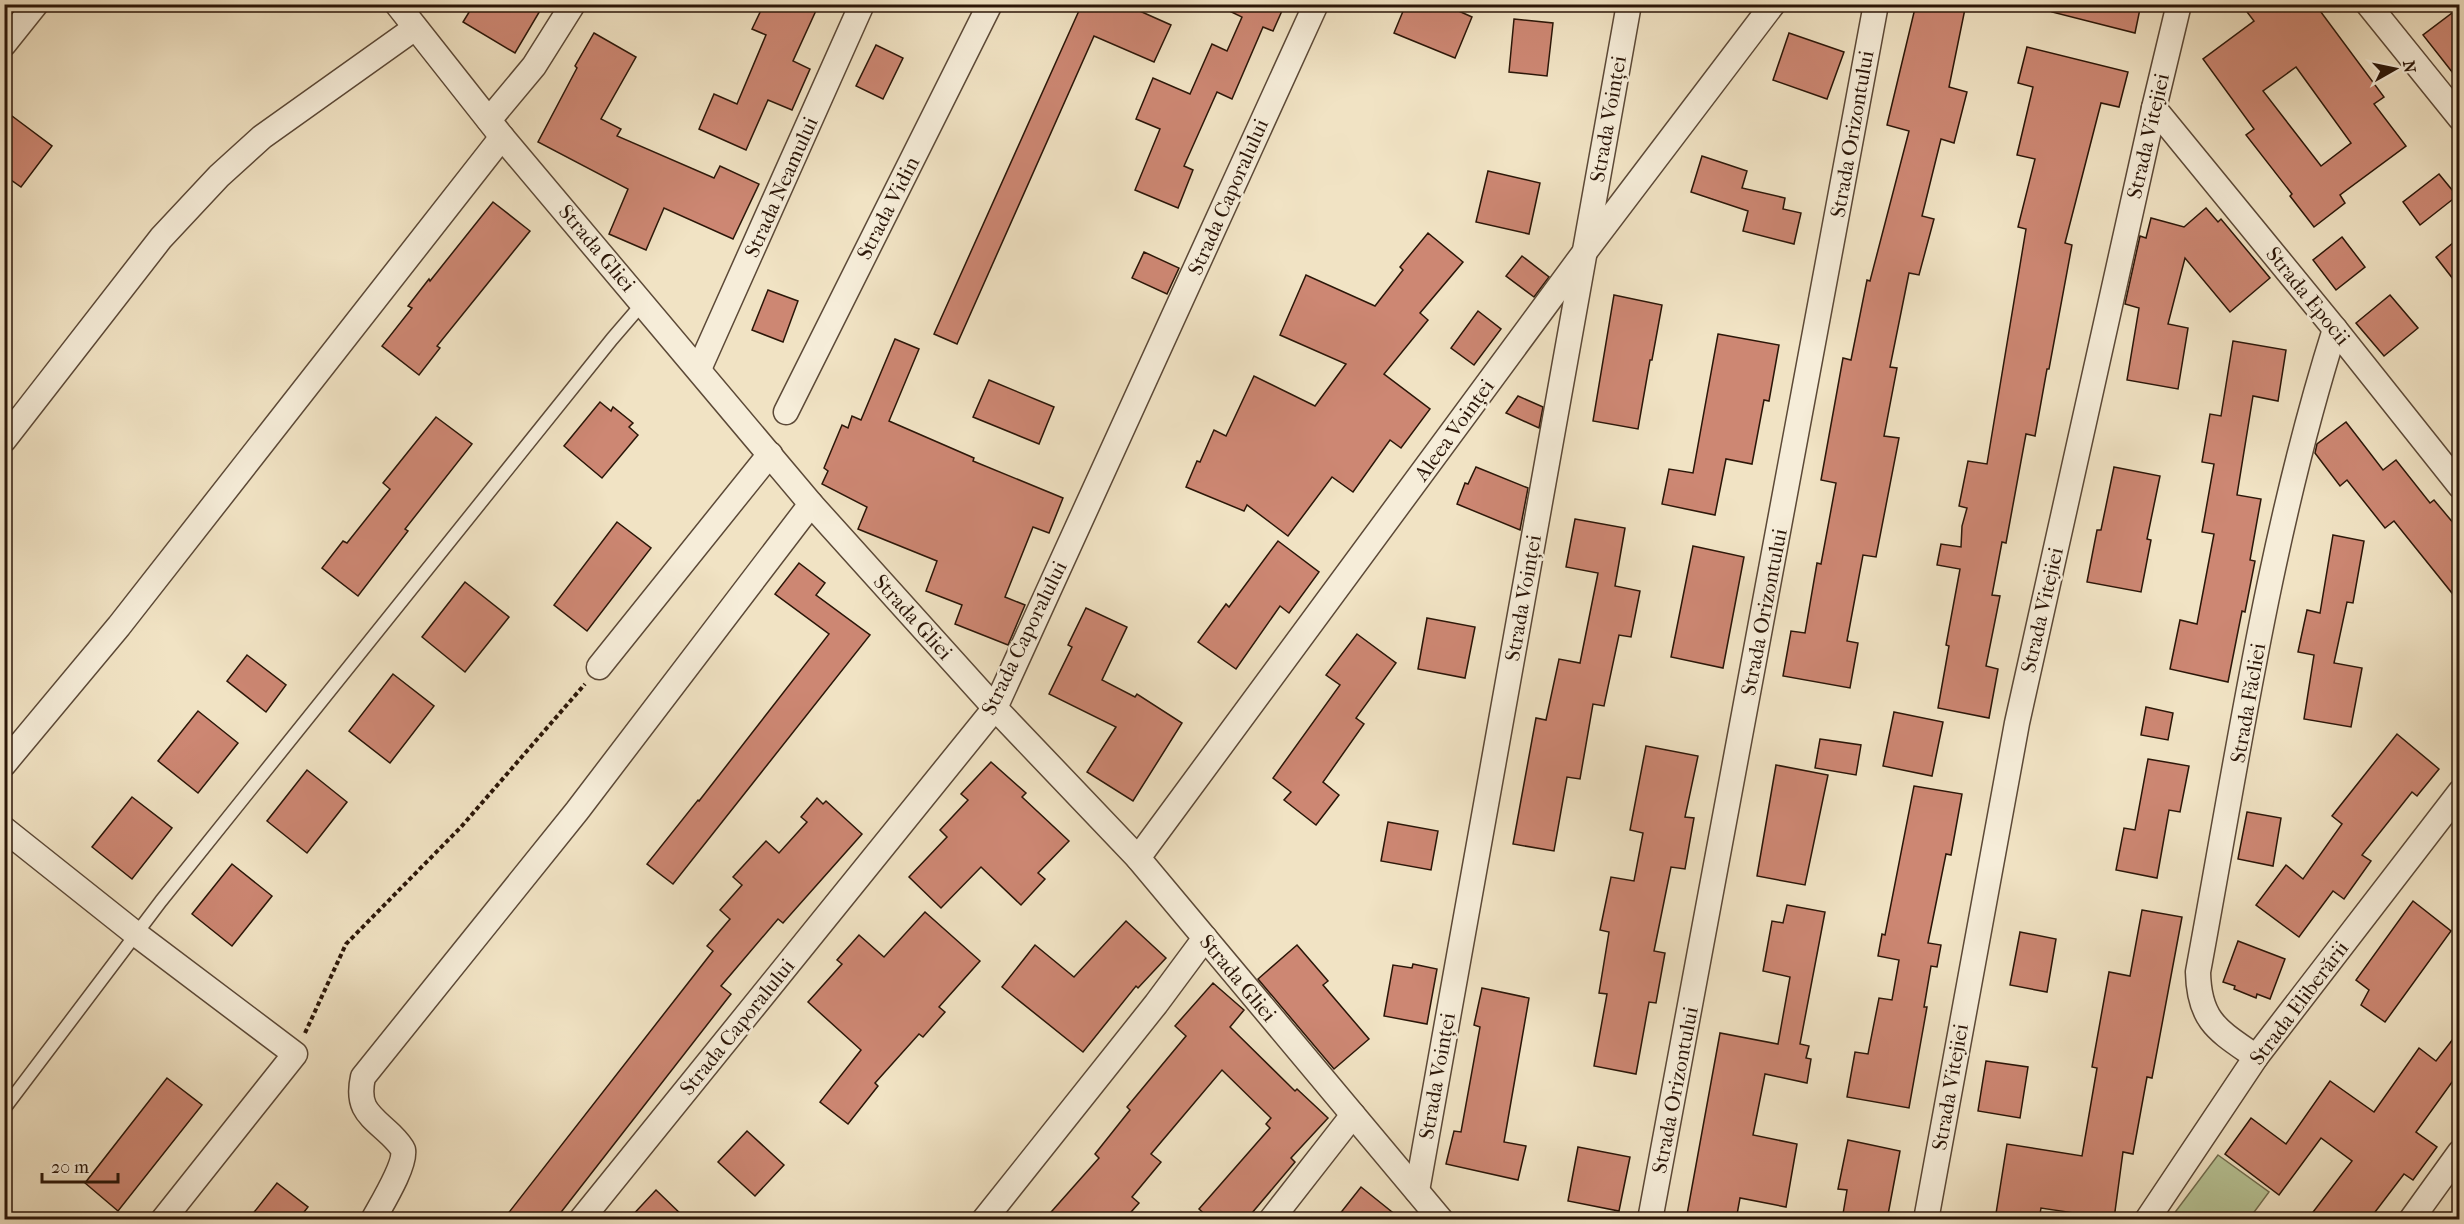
<svg xmlns="http://www.w3.org/2000/svg" width="2464" height="1224" viewBox="0 0 2464 1224" font-family="'IM FELL French Canon',serif">
	<style>
		.green { fill: #b7c496; stroke: #716d4f; stroke-width: 1.5 }
		.building { fill: #cd8773; stroke: #2b1608; stroke-width: 1.5; fill-rule: evenodd }
		.lines { fill: none; stroke-linecap: round; stroke-linejoin: round }
		.service-casing { stroke: #5c4937; stroke-width: 15 }
		.minor-casing { stroke: #5c4937; stroke-width: 27 }
		.path { stroke: #2b1608; stroke-width: 4; stroke-dasharray: 4.5 3; stroke-linecap: butt }
		.service { stroke: #f6edd9; stroke-width: 12 }
		.minor { stroke: #f6edd9; stroke-width: 24 }
		.labels { text-anchor: middle; dominant-baseline: central; stroke-width: 5; stroke-linejoin: round; paint-order: stroke }
		.street-label { font-size: 21px; fill: #2b1608; stroke: #f6edd9 }
	</style>
	<rect width="100%" height="100%" fill="#f1e3c4"/>
	<filter id="stains"><feTurbulence type="fractalNoise" baseFrequency=".00333" numOctaves="4"/><feColorMatrix values="0 0 0 0 .2 0 0 0 0 .09 0 0 0 0 .02 0 0 0 .5 -.17"/></filter>
	<radialGradient id="worn" r=".72"><stop offset=".6" stop-color="#630" stop-opacity="0"/><stop offset="1" stop-color="#630" stop-opacity=".3"/></radialGradient>
	<polygon class="green" points="2218,1155 2269,1192 2249,1219 2170,1219"/>
	<g class="building">
		<polygon points="474,4 544,4 515,53 463,22"/>
		<polygon points="764,4 819,4 793,61 810,69 792,110 768,100 746,150 699,129 714,94 737,104 766,35 752,29"/>
		<polygon points="1082,4 1124,4 1171,25 1154,62 1094,36 957,344 934,334"/>
		<polygon points="1215,4 1285,4 1273,31 1263,27 1232,99 1217,92 1184,166 1193,170 1178,208 1135,190 1160,129 1136,119 1153,78 1190,94 1212,44 1227,51 1242,17"/>
		<polygon points="1406,4 1443,4 1472,17 1455,58 1394,33"/>
		<polygon points="1916,4 1966,4 1949,87 1967,92 1954,143 1941,139 1922,216 1934,219 1919,275 1909,273 1890,367 1897,368 1884,436 1899,438 1876,557 1863,555 1847,641 1858,643 1850,688 1783,676 1791,631 1805,633 1817,563 1821,564 1836,483 1821,480 1843,358 1851,360 1867,280 1870,281 1909,131 1887,125"/>
		<polygon points="2053,4 2141,4 2135,33 2052,12"/>
		<path d="M2241,4h74l69,93 -10,7 32,42 -66,49 5,8 -31,24 -24,-31 2,-2 -46,-59 8,-6 -51,-70 51,-38zM2296,67l55,76 -30,23 -58,-75z"/>
		<polygon points="2460,7 2460,82 2423,35"/>
		<polygon points="1514,19 1553,23 1547,76 1509,72"/>
		<polygon points="594,33 636,57 601,119 621,129 617,136 714,178 720,166 759,184 733,239 664,208 646,250 609,234 628,189 538,142 577,68 575,66"/>
		<polygon points="1789,33 1844,52 1827,99 1773,80"/>
		<polygon points="876,45 903,58 883,99 856,86"/>
		<polygon points="2027,47 2128,72 2119,107 2101,103 2065,243 2072,245 2049,369 2047,369 2035,436 2026,434 2006,543 2002,542 1992,595 2000,596 1986,666 1998,669 1989,718 1938,708 1949,646 1946,645 1960,569 1937,565 1941,544 1961,547 1962,526 1967,508 1959,506 1968,461 1987,464 2026,229 2018,227 2035,159 2017,155 2033,87 2018,83"/>
		<polygon points="4,110 52,146 21,187 4,175"/>
		<polygon points="1702,156 1747,171 1742,188 1785,198 1783,209 1801,213 1794,244 1743,231 1748,211 1691,192"/>
		<polygon points="1488,171 1540,183 1529,234 1476,222"/>
		<polygon points="2439,174 2457,196 2420,225 2403,202"/>
		<polygon points="493,202 530,231 437,346 440,348 419,375 382,346 412,308 408,306 429,279 430,281"/>
		<polygon points="2206,208 2218,222 2221,219 2270,278 2230,312 2185,258 2168,324 2188,328 2178,389 2127,380 2139,308 2125,304 2140,236 2146,238 2151,218 2184,227"/>
		<polygon points="1428,233 1463,262 1420,313 1428,320 1384,374 1430,409 1401,448 1390,440 1353,492 1332,477 1288,536 1247,505 1244,511 1186,487 1197,461 1200,462 1214,430 1226,436 1254,376 1315,406 1346,364 1280,335 1306,275 1375,306 1403,270 1400,267"/>
		<polygon points="2342,237 2365,267 2336,290 2313,260"/>
		<polygon points="2460,237 2460,288 2436,257"/>
		<polygon points="1144,252 1179,268 1167,294 1132,278"/>
		<polygon points="1522,256 1549,277 1534,297 1506,276"/>
		<polygon points="768,290 798,301 783,342 752,330"/>
		<polygon points="1614,295 1662,305 1652,360 1650,360 1638,429 1593,421"/>
		<polygon points="2390,295 2418,328 2384,356 2356,323"/>
		<polygon points="1478,311 1501,329 1474,365 1451,348"/>
		<polygon points="1718,334 1779,345 1769,401 1764,400 1752,464 1726,459 1715,515 1662,504 1669,469 1693,473"/>
		<polygon points="895,339 919,349 889,421 974,458 973,461 1063,498 1049,533 1033,527 1005,597 1025,605 1008,645 955,624 962,605 926,591 937,561 858,529 867,507 822,484 828,471 824,468 842,425 848,428 852,416 861,420"/>
		<polygon points="2233,341 2286,350 2278,401 2253,396 2237,495 2261,499 2250,560 2255,561 2245,612 2242,611 2228,682 2170,669 2180,620 2197,624 2214,534 2202,532 2214,464 2202,462 2210,414 2221,416"/>
		<polygon points="989,380 1054,407 1039,444 973,417"/>
		<polygon points="1518,396 1543,407 1539,428 1506,413"/>
		<polygon points="600,402 611,411 613,407 633,423 629,427 638,435 602,478 564,446"/>
		<polygon points="436,417 472,444 405,529 408,531 358,596 322,568 343,541 347,543 390,489 383,483"/>
		<polygon points="2346,422 2383,470 2396,460 2430,503 2434,500 2460,531 2460,603 2394,521 2385,528 2347,480 2340,486 2315,453 2317,444"/>
		<polygon points="1476,467 1528,488 1520,530 1457,504 1465,483 1468,484"/>
		<polygon points="2114,467 2160,476 2147,539 2151,540 2141,592 2087,582 2097,530 2101,530"/>
		<polygon points="1575,519 1625,528 1615,586 1640,591 1631,637 1619,635 1604,706 1593,704 1580,779 1567,777 1554,851 1513,844 1536,718 1546,720 1559,659 1580,663 1598,573 1566,567"/>
		<polygon points="617,522 651,548 587,631 554,605"/>
		<polygon points="2333,535 2364,541 2353,603 2347,602 2334,663 2362,668 2351,727 2304,719 2314,655 2298,652 2307,610 2320,613"/>
		<polygon points="1278,541 1319,572 1289,613 1280,606 1236,669 1198,642 1226,604 1229,607"/>
		<polygon points="1693,546 1744,557 1723,668 1671,657"/>
		<polygon points="799,563 825,583 816,595 870,635 673,884 647,864 698,800 699,801 829,634 775,594"/>
		<polygon points="465,582 509,617 465,672 422,637"/>
		<polygon points="1086,608 1127,627 1102,680 1135,697 1137,694 1182,723 1133,801 1087,772 1116,727 1049,694 1072,647 1068,645"/>
		<polygon points="1427,618 1475,627 1465,678 1418,669"/>
		<polygon points="1357,634 1396,663 1356,718 1364,724 1323,782 1339,795 1316,825 1284,800 1291,792 1273,778 1340,685 1326,675"/>
		<polygon points="247,655 286,685 266,712 227,681"/>
		<polygon points="393,674 434,706 390,763 349,731"/>
		<polygon points="2146,707 2173,713 2168,740 2141,735"/>
		<polygon points="198,711 238,743 198,793 158,761"/>
		<polygon points="1894,712 1943,722 1932,776 1883,766"/>
		<polygon points="2397,734 2439,769 2417,796 2412,792 2362,855 2371,861 2344,899 2333,891 2299,937 2256,905 2286,865 2303,879 2342,824 2332,816"/>
		<polygon points="1820,739 1861,745 1856,775 1815,768"/>
		<polygon points="1646,746 1698,756 1685,817 1694,818 1685,869 1671,867 1654,951 1665,953 1656,1003 1649,1002 1636,1074 1594,1066 1607,994 1599,993 1609,932 1600,930 1611,877 1634,881 1643,833 1630,830"/>
		<polygon points="2148,759 2189,766 2180,812 2169,810 2157,878 2116,870 2124,828 2135,830"/>
		<polygon points="991,762 1026,793 1022,797 1069,841 1038,873 1045,879 1021,905 981,867 941,908 909,877 947,837 940,830 968,800 961,794"/>
		<polygon points="1776,765 1828,775 1805,885 1757,876"/>
		<polygon points="307,770 347,802 307,853 267,821"/>
		<polygon points="1914,786 1962,794 1951,855 1946,854 1928,943 1941,945 1937,967 1931,966 1924,1007 1927,1007 1909,1108 1847,1097 1855,1052 1868,1054 1879,998 1892,1000 1899,960 1878,956 1882,934 1885,935"/>
		<polygon points="132,797 172,828 132,879 92,847"/>
		<polygon points="817,798 823,804 826,801 862,834 783,923 778,919 721,986 731,994 555,1220 503,1220 713,951 707,946 730,919 720,910 742,885 733,877 766,841 779,853 807,822 801,817"/>
		<polygon points="2247,812 2281,818 2273,866 2238,859"/>
		<polygon points="1388,822 1438,831 1431,870 1381,861"/>
		<polygon points="232,864 272,896 232,946 192,914"/>
		<polygon points="2413,901 2451,931 2385,1022 2361,1005 2369,990 2356,980"/>
		<polygon points="1787,905 1825,912 1800,1044 1809,1046 1806,1058 1811,1059 1807,1083 1765,1074 1753,1135 1797,1144 1786,1207 1740,1198 1736,1220 1686,1220 1720,1033 1778,1044 1790,977 1763,971 1772,921 1783,923"/>
		<polygon points="2142,910 2182,917 2152,1078 2147,1077 2133,1154 2123,1152 2114,1219 2041,1208 2039,1220 1995,1220 2007,1144 2082,1156 2097,1068 2092,1067 2109,972 2130,976"/>
		<polygon points="925,912 980,961 939,1007 945,1012 923,1037 919,1034 875,1083 878,1086 848,1124 820,1102 861,1050 808,1002 842,964 837,960 859,935 884,957"/>
		<polygon points="1126,921 1166,958 1138,988 1136,986 1083,1052 1002,987 1035,945 1074,977"/>
		<polygon points="2020,932 2056,939 2047,992 2010,985"/>
		<polygon points="2238,941 2285,959 2270,999 2257,994 2256,998 2234,989 2235,986 2223,982"/>
		<polygon points="1297,945 1328,981 1323,985 1369,1039 1334,1069 1258,979"/>
		<polygon points="1413,964 1437,969 1427,1024 1384,1016 1393,965 1412,968"/>
		<polygon points="1213,983 1244,1010 1230,1027 1295,1091 1297,1089 1328,1118 1291,1158 1295,1162 1246,1220 1211,1220 1199,1209 1270,1128 1266,1124 1271,1118 1222,1070 1151,1154 1161,1162 1132,1197 1139,1203 1124,1220 1044,1220 1099,1158 1095,1154 1130,1110 1127,1107 1186,1036 1175,1026"/>
		<polygon points="1482,988 1529,998 1504,1142 1526,1146 1518,1180 1446,1164 1454,1131 1461,1132 1480,1027 1474,1025"/>
		<polygon points="2460,1030 2460,1071 2416,1132 2437,1147 2413,1180 2404,1174 2369,1220 2307,1220 2352,1161 2321,1138 2279,1195 2225,1154 2251,1118 2286,1144 2330,1081 2374,1112 2419,1048 2436,1061"/>
		<polygon points="1986,1061 2028,1067 2020,1118 1978,1111"/>
		<polygon points="167,1078 202,1105 118,1211 85,1183"/>
		<polygon points="747,1131 784,1165 755,1196 718,1162"/>
		<polygon points="1848,1140 1900,1151 1887,1220 1842,1220 1847,1190 1838,1189"/>
		<polygon points="1578,1147 1630,1157 1619,1211 1568,1201"/>
		<polygon points="277,1183 308,1207 298,1220 248,1220"/>
		<polygon points="1361,1187 1402,1220 1335,1220"/>
		<polygon points="656,1190 687,1220 628,1220"/>
	</g>
	<g class="lines">
		<defs>
			<polyline id="service" points="4,1109 161,901 612,339 643,303"/>
			<g id="minor">
				<polyline points="397,4 502,137 811,504 995,708 1138,858 1441,1220"/>
				<polyline points="2368,4 2460,118"/>
				<polyline points="4,44 36,4"/>
				<polyline points="2154,108 2335,329 2460,486"/>
				<polyline points="489,120 534,66 573,4"/>
				<polyline points="699,369 862,4"/>
				<polyline points="786,412 990,4"/>
				<polyline points="4,440 161,238 219,176 262,137 415,28"/>
				<polyline points="599,667 770,454"/>
				<polyline points="4,764 119,626 502,137"/>
				<polyline points="4,829 136,934 295,1054 163,1220"/>
				<polyline points="1138,858 1584,253 1773,4"/>
				<path d="M2256,1057c-37,-26 -57,-35 -58,-85 40,-216 71,-434 137,-643"/>
				<polyline points="1417,1191 1629,4"/>
				<path d="M373,1220c8,-15 33,-55 30,-70 -2,-5 -8,-11 -12,-15 -21,-20 -35,-26 -28,-58l214,-266 234,-307"/>
				<polyline points="581,1220 995,708 1316,4"/>
				<polyline points="984,1220 1156,1004 1205,938"/>
				<polyline points="1271,1220 1353,1115"/>
				<polyline points="1650,1220 1876,4"/>
				<polyline points="1926,1220 2017,723 2154,108 2179,4"/>
				<polyline points="2147,1220 2256,1057 2460,792"/>
				<polyline points="2411,1220 2460,1152"/>
			</g>
		</defs>
		<use href="#service" class="service-casing"/>
		<use href="#minor" class="minor-casing"/>
		<polyline class="path" points="305,1033 346,944 461,827 585,684"/>
		<use href="#service" class="service"/>
		<use href="#minor" class="minor"/>
	</g>
	<g class="labels">
		<g class="street-label">
			<text transform="translate(1608 119) rotate(-80)">Strada Voinței</text>
			<text transform="translate(1852 134) rotate(-80)">Strada Orizontului</text>
			<text transform="translate(2148 136) rotate(-77)">Strada Vitejiei</text>
			<text transform="translate(781 187) rotate(-66)">Strada Neamului</text>
			<text transform="translate(1228 197) rotate(-66)">Strada Caporalului</text>
			<text transform="translate(888 208) rotate(-63)">Strada Vidin</text>
			<text transform="translate(597 248) rotate(50)">Strada Gliei</text>
			<text transform="translate(2308 296) rotate(51)">Strada Epocii</text>
			<text transform="translate(1454 430) rotate(-54)">Aleea Voinței</text>
			<text transform="translate(1523 598) rotate(-80)">Strada Voinței</text>
			<text transform="translate(2042 610) rotate(-77)">Strada Vitejiei</text>
			<text transform="translate(1764 612) rotate(-79)">Strada Orizontului</text>
			<text transform="translate(913 617) rotate(48)">Strada Gliei</text>
			<text transform="translate(1024 638) rotate(-64)">Strada Caporalului</text>
			<text transform="translate(2248 703) rotate(-80)">Strada Făcliei</text>
			<text transform="translate(1238 978) rotate(50)">Strada Gliei</text>
			<text transform="translate(2299 1003) rotate(-53)">Strada Eliberării</text>
			<text transform="translate(737 1027) rotate(-51)">Strada Caporalului</text>
			<text transform="translate(1437 1076) rotate(-80)">Strada Voinței</text>
			<text transform="translate(1950 1087) rotate(-80)">Strada Vitejiei</text>
			<text transform="translate(1675 1090) rotate(-79)">Strada Orizontului</text>
		</g>
	</g>
	<rect width="2464" height="1224" fill="none" stroke="#f1e3c4" stroke-width="24"/>
	<rect x="6" y="6" width="2452" height="1212" fill="none" stroke="#2b1608" stroke-width="3"/>
	<rect x="12" y="12" width="2440" height="1200" fill="none" stroke="#2b1608" stroke-width="1.5"/>
	<g transform="translate(2395 69) rotate(81)" stroke="#f6edd9" stroke-width="4.5" paint-order="stroke">
	<path d="M0-4.5L10 22L0 15L-10 22Z" fill="#2b1608"/>
	<text y="-9" font-size="16" font-weight="bold" text-anchor="middle" fill="#2b1608">N</text>
	</g>
	<path d="M42 1173v9h76v-9" fill="none" stroke="#2b1608" stroke-width="3"/>
	<text x="51" y="1173" font-size="18" fill="#2b1608" stroke="#f6edd9" stroke-width="4.5" paint-order="stroke">20 m</text>
	<rect width="100%" height="100%" filter="url(#stains)"/>
	<rect width="100%" height="100%" fill="url(#worn)"/>
</svg>
